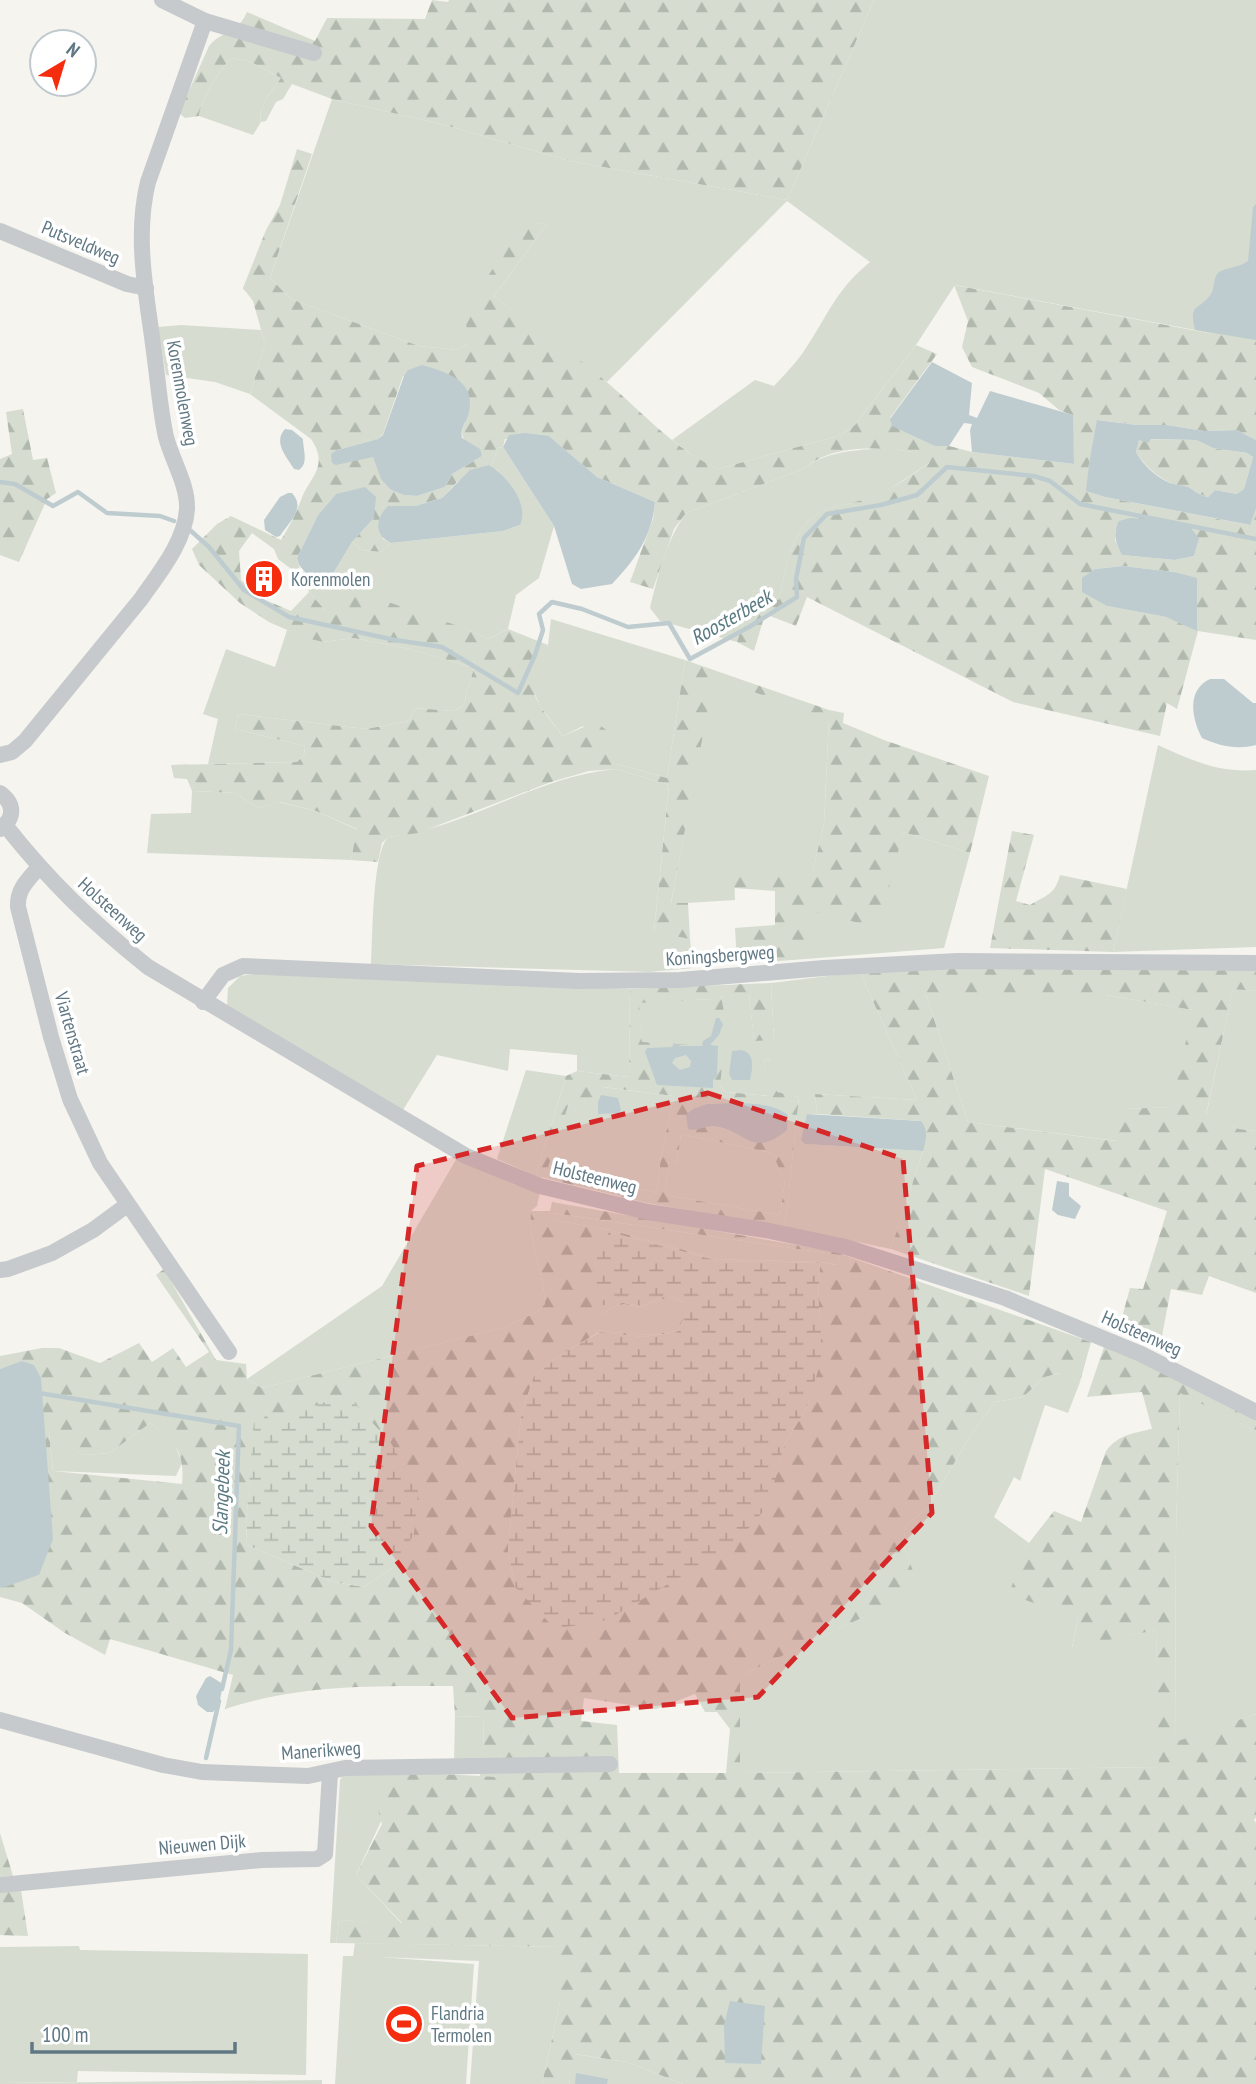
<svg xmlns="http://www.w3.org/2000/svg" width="1256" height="2084" viewBox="0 0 1256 2084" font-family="'PT Sans Narrow',sans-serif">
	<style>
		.green { fill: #d6ddd0 }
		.forest { fill: url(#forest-firs); fill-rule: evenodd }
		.wetland { fill: url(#wetland-marsh) }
		.water { fill: #beccd0; fill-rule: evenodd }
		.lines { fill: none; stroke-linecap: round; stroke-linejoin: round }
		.stream { stroke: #beccd0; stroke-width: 4.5 }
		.minor { stroke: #c6cacc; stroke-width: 16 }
		.marked { fill: #d62828; fill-opacity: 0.2; stroke: #d62828; stroke-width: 5; stroke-dasharray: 14 9; stroke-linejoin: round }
		.labels { text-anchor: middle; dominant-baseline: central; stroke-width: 7; stroke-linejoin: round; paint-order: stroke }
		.street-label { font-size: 19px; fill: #607884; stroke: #fff }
		.poi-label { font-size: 19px; fill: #607884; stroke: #fff; text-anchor: start }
		.water-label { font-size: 21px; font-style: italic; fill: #5b7b82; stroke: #fff }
	</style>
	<defs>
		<pattern id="forest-firs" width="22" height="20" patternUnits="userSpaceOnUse" patternTransform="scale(1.75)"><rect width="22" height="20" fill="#d6ddd0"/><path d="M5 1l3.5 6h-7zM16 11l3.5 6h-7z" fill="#b1b8ae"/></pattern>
		<pattern id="wetland-marsh" width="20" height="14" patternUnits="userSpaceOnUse" patternTransform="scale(1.75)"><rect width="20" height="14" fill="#d6ddd0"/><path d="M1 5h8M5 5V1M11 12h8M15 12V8" fill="none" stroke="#b1b8ae"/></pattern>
	</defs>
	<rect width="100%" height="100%" fill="#f5f4ef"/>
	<g class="green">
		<path d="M874,0h382v344l-61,-14 -240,-45 -39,60 -61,80 -14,10 -123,34 -16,-7 -30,-22 83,-60 19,6c11,-12 23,-24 32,-38 23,-35 30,-58 64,-86l-83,-61 -180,181 -113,-86 53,-72 -23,-1 -56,110 -1,11 -9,6 -39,-4 -128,-47 -21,-21 62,-179 113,26 125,36 217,39z"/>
		<path d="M233,58l18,4 30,16c-8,12 -24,29 -20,44l-8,13 -54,-19c1,-13 22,-51 34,-58z"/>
		<polygon points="181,325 261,330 265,344 250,394 215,382 166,375 158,327"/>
		<polygon points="503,447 554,526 539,578 516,595 508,629 488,639 467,629 326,611 309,592 300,570 319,579 331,577 352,542 362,550 381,552 391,543 503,531 520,525 498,471 491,467 498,448"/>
		<path d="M885,448l35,5 9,10c-18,12 -35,25 -55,33 -30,13 -55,5 -75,37 -12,19 -15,46 -20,67l-25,-10 -17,52 -77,-21 -10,-13c8,-33 16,-67 36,-95l117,-44c22,-18 54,-19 82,-21z"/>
		<polygon points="551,619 685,660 667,778 617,764 583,726 563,736 540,706 532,687 536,667 548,645"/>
		<polygon points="287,630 323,642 354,638 410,649 474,668 463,706 454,711 415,708 409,721 366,729 238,714 235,729 305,746 304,755 297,762 208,764 218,719 203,714 226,649 275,667"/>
		<polygon points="713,676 829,719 824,824 813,870 734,870 735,900 671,904"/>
		<path d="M1158,745c33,15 60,28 98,25v177l-143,5z"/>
		<path d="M616,769l53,16 -15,146 36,8 3,29 -44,4 -278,-8c2,-27 1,-110 17,-127 80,-9 148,-61 228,-68z"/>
		<polygon points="192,791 235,793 258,808 279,802 316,811 358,830 351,860 147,853 151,814 191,813"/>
		<polygon points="903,832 970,853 944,948 806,959 806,910 898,845"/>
		<polygon points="860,972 917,1100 815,1094 817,1114 807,1114 806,1144 923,1151 891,1249 785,1227 799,1097 777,1093 771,1059 764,1060 769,1096 726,1092 720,1086 642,1042 638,1002 713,999 724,1017 721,994 749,994 754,1040 774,1040 771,983"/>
		<polygon points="259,973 630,989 629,1077 577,1071 577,1055 510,1049 508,1071 437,1055 403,1110 234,1013 227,1005 228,988 240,976"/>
		<polygon points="1233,988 1256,991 1256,1131 1239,1129 1206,1116"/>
		<polygon points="926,995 1106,995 1194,1010 1172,1107 1126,1109 1117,1141 968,1122"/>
		<polygon points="526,1070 566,1076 536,1176 497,1159"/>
		<polygon points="602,1087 674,1096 661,1156 657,1193 547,1167 569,1103"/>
		<polygon points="681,1134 772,1153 785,1181 780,1215 665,1195 669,1160 677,1163"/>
		<path d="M457,1158l56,26 27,8 -3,14 -6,5c-3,32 13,61 14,93l-8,8 -35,16 -240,60 -15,-9 135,-93z"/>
		<polygon points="552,1213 840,1255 838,1265 821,1262 717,1259 610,1230 554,1220"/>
		<polygon points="661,1299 673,1299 684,1303 684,1317 677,1331 645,1335 592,1330 596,1319 612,1307 624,1304 642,1307"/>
		<polygon points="1061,1373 1080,1382 1068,1413 1045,1405 1020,1481 1014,1477 994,1517 1029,1543 1025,1548 1078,1619 1072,1647 1156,1630 1160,1767 740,1773 740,1676 919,1590 903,1544 906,1526 928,1507 972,1433 995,1402 1023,1397 1045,1377"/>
		<polygon points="1180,1392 1256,1431 1256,1714 1175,1743 1176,1533"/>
		<polygon points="150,1423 173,1440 182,1463 176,1476 53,1471 49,1432 83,1455 110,1453"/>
		<polygon points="455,1716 484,1717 483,1751 500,1752 499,1777 480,1776 479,1763 454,1763"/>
		<polygon points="404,1772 356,1875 402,1924 339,1920 336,1943 330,1943 340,1780 344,1774"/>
		<polygon points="355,1943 561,1947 560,2002 542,2084 470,2084 479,1961 380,1957 474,1964 466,2084 335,2084 343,1956 353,1956"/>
		<polygon points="79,1946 80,1950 308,1954 306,2075 78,2071 77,2082 0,2083 0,1947"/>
		<polygon points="574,2054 627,2062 683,2084 569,2084"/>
	</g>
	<g class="forest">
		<path d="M432,0l16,2 1,-2h425l-87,200 -217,-39 -125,-36 -113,-26 -40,-15 -9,15 -7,3 -10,19 -5,1c-4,-15 12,-32 20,-44l-30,-16 -18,-4c-12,7 -33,45 -34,58l-14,2 -6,-5 30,-67c15,-18 25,-7 38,-34l68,29 12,-23 98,1z"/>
		<path d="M297,149l15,5 -42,124 21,21 128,47 39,4 9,-6 -1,-27 6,-17 52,-78 23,2 -53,72c38,29 79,57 115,88 35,30 67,66 109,85l123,-34 14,-10 61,-80 21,9 -47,64 45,28h14l23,6 102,12 -2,-49 -13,-5 -20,-17 -67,-26 -10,-20 6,-26 -14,-36 302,57v98l-19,-10 -33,1 -37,-6h-30l-39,-5 -9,43 -2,28 18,6 144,28 7,-16v131l-58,-9 -21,78 -10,-6 -7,33 -147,-34 -206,-105 -11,29 -31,-12 -11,37 -17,-9 17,-52 25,10c5,-22 8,-48 20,-67 20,-32 44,-24 74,-37 21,-8 38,-20 56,-33l-10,-10c-37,-6 -85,-10 -116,16l-117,44 -12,16 -21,60 -23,-7 23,-63 2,-17 -58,-25 -48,-41 -44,3 -2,8 -5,1 -7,19 -3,-2 -31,17 -15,16 -27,8h-27l-5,33 8,4 -10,9 -19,-2 -10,-8 22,-24 -38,-24 -18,21 -21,43 3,12 -6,1 -16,-12 -4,-10 -22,-16 -13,18 2,29 22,19 28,12 18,-19 17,19c6,-14 16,-16 30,-20l111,38 21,10 20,-10 40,16c-25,47 -16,51 15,91l32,-14c19,12 25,20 22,42l50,14 18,-118 144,50 15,3 -1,10 41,17 105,36 -19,77 -67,-21 -24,96 -72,-18 -1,49 -69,5 -2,-36 40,-3v-34l-41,-3v-18h79l11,-46 5,-104 -115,-43 -43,226h17l2,36 -36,-7 15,-147 -53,-16 -27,2 -38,11 -133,51 -30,4 -6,6 -4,19 -27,-2 6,-31 -41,-18 -36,-9 -22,6 -23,-15 -43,-2 -5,-12 -13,-1 -3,-13 126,-3 7,-7 1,-9 -70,-17 3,-15 128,15 43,-8 6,-13 39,3 9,-5 11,-38 -64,-19 -56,-11 -31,4 -20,-5 -34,-15 -29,-19 -41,-38 -7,-16 25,-25 14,-8 50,24c8,-13 15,-26 20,-40 8,-23 29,-33 10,-61l-61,-45 15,-50 -12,-43 -10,-13 23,-58 14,-25zM403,376l62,47c-9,17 5,22 17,33l-30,18 -7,13 -28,9 -13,-1 -13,-5 -9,-11 -9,-22 -36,-7 41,-11 5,-5zM1115,530l84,9 -5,17 -19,4 -53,-5 -7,-15zM1123,566l51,6 23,58 -31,-13 -59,-11 -12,-37z"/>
		<polygon points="23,409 33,460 47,458 56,493 47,499 19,562 0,555 0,459 12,454 6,412"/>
		<path d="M1139,439l57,1 17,8 34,5 6,4 -9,32 -6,5 -23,-4 -7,7c-8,-2 -12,-5 -19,-9 -4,-3 -11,-2 -16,-4 -15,-6 -29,-19 -37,-32z"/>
		<path d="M1012,831l22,4 -18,66 14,4c16,-10 25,-10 30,-30l67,14 -14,63 -123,-4z"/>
		<path d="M946,968l310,1v22l-23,-2 -27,126 33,14 17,2v162l-47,-17 -7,19 -31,-6 -12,62 -41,-19 12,-44 13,1 24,-78 -122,-42 -16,127 -138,-47 32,-98 -2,-30 -104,-7 -2,-20 102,6 -57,-128zM926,995h180l87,15 -22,97 -46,2 -9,32 -148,-19z"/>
		<path d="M771,983l3,57 -20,1 -5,-47 -28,1 4,23 -14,-1 1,-18 -73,4 3,39 82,5 -4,39 6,6 42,4 -4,-36 8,-1 5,33 22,5 -14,130 -138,-24 -111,-27 30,-100 11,-5 52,6 1,-88zM603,1087l71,9 -13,60 -4,37 -109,-26 21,-64 30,9zM681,1134l91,19 13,28 -5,34 -115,-20 4,-34 8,2z"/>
		<path d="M552,1202l290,51 -1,1 250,88 -11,40 -20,-9 -15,4 -22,20 -28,5 -23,31 -44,74 -22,19 -3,18 17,46 -180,86v97l419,-6 -3,-137 -84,18 6,-29 -69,-25 16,-46 29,-37 27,11 25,-71c12,-16 27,-18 46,-22l-10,-37 -55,5 17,-50 39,16 113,57v11l-76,-38 -4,140 -1,209 81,-28v103l-2,4 2,1v262h-573l-56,-22 -52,-8 -6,30h-27l18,-82v-55l-224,-4 3,-23 63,3 -46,-48 26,-51 -8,-29 30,-23 95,5 1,-25h-17l1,-35 -29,-1 -2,-30c-79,0 -152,-2 -228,23l8,-34 -123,-36 -5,16 -40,-22 -43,-30 -22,-6v-10l39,-12 -28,-209 -11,3v-13l42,-8h17l41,15 39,-20 13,19 21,-14 13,19 23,-15 -53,-77 8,-6 52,91 30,4 1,15 15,9 240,-60 35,-16 8,-8c-1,-32 -17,-61 -14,-93h19zM553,1213l286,42 1,1 -3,9 -16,-3 -104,-3 -107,-29 -56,-10zM609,1232l110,29 101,2 -2,35 3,24 -1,39 -13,46 -23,38 -17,61 -252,81 -7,-37 13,-135 13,-39 28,-22 37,-22 45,5 33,-5 8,-16v-14l-12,-5h-13l-19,9 -18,-3h-17zM661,1299h12l11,4v14l-8,14 -31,4 -52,-5 3,-11 16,-12 12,-3 18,3zM256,1409h10l2,14 126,144 -30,20 -30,-5 -87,-37 -1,-21zM150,1423c25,18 35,29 32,61l-129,-13 -4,-38 34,22 27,-2zM695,1694l10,18h12l13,17 -4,44h-107l-2,-48 -36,-4 3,-23 72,11z"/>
		<polygon points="0,1833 13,1876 0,1877"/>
		<polygon points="21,1890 28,1936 0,1935 0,1892"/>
		<polygon points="322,2080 322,2084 0,2084 0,2083"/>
	</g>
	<g class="wetland">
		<polygon points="609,1232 719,1261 820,1263 818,1298 821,1322 821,1361 807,1407 784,1445 768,1506 733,1546 607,1620 555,1629 515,1587 508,1550 521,1415 534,1376 562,1354 600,1332 644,1337 677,1332 685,1316 685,1302 673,1297 660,1297 641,1306 623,1303 595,1306 593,1266"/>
		<polygon points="346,1394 391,1443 418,1491 414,1534 394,1567 364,1587 334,1582 247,1545 246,1524 255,1409 266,1409 269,1423"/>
	</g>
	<g class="water">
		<path d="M1256,204v136l-61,-10c-7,-28 5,-19 16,-36 4,-6 2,-16 7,-21 7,-6 21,-5 30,-12l5,-54z"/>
		<polygon points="932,362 972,383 969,415 977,418 990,391 1073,415 1074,464 972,452 970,430 972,424 964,423 949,446 935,446 892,426 890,419"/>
		<path d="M422,365c28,8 56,17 46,51 -3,8 -8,13 -6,22l18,11 2,7 -30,18 -7,13 -28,9 -13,-1 -13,-5 -10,-11 -8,-22 -37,8 -4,-2 -1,-9 6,-4 41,-11 5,-4 21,-59 4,-6z"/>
		<path d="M1097,420l40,5h30l37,6 33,-1 19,10v69l-6,16 -145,-28 -19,-6 3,-28zM1151,439l45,1 17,8 34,5 6,4 -9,32 -7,5 -22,-4 -7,7c-9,-2 -13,-6 -20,-10 -6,-2 -12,-2 -18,-4 -14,-6 -27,-18 -34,-31l3,-12 9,3z"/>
		<path d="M285,429l7,1 11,9c0,11 6,24 -4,31l-5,-1c-8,-13 -21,-27 -9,-40z"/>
		<path d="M525,433l24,3 48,41 58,25c-3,35 -20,58 -43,82l-31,5 -9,-5 -18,-58 -51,-79 6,-12z"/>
		<path d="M489,465c17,10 41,39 31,60l-17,6 -112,12c-18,-9 -15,-25 -3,-37h27l27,-8 28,-28z"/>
		<polygon points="365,487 376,497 374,518 352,542 331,577 319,579 305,572 299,565 297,558 318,515 336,494"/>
		<path d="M288,493h4c14,15 -2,28 -12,43l-4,1 -11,-7 -1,-10 16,-23z"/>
		<path d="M1130,518l26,2 35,8 8,11 -5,17 -19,4 -53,-5c-6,-13 -10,-20 -3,-34z"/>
		<polygon points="1123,566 1174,572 1197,578 1197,631 1166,617 1107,606 1082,592 1082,578 1095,569"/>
		<path d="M1210,679h14l29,24h3v42c-19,5 -37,1 -54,-7 -10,-19 -16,-48 8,-59z"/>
		<path d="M716,1018h3l4,6 -4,11 -9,10 8,1 -1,30 -4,4v8l-56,-3 -12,-33 2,-4 25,-1 2,-4 6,3h22l1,-5 8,-5zM686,1055l5,6 -1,6 -10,3 -8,-7 3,-5z"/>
		<path d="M741,1050c14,3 12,17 9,30h-18l-3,-6 3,-23z"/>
		<polygon points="601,1095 618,1098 621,1110 619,1113 598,1114 598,1102"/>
		<path d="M707,1104c26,0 60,-5 81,11l-1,15c-36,29 -39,1 -72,-4 -11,-1 -17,6 -27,3l-2,-14 7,-6z"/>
		<path d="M807,1114l114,7c8,10 5,19 2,30l-118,-7 -4,-4z"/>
		<polygon points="1057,1181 1069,1183 1069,1196 1081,1206 1075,1219 1058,1215 1052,1210"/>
		<polygon points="22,1361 34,1365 41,1378 53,1539 39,1575 2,1588 0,1587 0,1369"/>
		<polygon points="210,1676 223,1684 219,1705 213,1712 207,1712 198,1705 196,1696 206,1678"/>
		<polygon points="730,2001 765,2006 761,2064 725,2063 724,2025"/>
		<polygon points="576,2073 608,2079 607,2084 575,2084"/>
	</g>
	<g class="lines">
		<g class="stream">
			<polyline points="0,482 15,484 53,506 78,492 107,513 160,516 174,521"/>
			<polyline points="191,531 209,547 244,590 289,617 395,640 442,647 518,693 535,655 543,630 539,614 552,602 582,609 628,627 669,623 690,659 749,627 797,597 796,579 804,538 827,514 881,505 917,495 947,467 1034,476 1050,481 1080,504 1256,539"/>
			<polyline points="39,1393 239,1426 231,1650 222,1689"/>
			<polyline points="206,1758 219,1701"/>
		</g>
		<g class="minor">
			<polyline points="162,0 205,21 314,53"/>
			<polyline points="0,231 127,284 146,288"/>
			<path d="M0,755l12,-3 13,-11 116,-142c18,-26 44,-57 46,-90 1,-24 -15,-49 -21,-72 -6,-27 -8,-57 -12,-85 -7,-56 -20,-114 -6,-170l57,-161"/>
			<path d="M0,793c15,11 15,25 0,36"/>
			<path d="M5,825c45,57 87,97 143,142l318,189 74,30 108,26 117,18 81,17 159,51 136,56 115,58"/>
			<path d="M39,867c-11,13 -22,22 -21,40l33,130 19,62 30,64 129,189"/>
			<polyline points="203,1002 223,975 243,966 579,981 680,980 824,968 958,961 1256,963"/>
			<polyline points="0,1270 8,1269 52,1253 93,1230 127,1205"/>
			<polyline points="0,1720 163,1765 202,1772 308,1776 345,1768 610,1764"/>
			<polyline points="0,1885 262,1860 317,1859 325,1854 330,1773"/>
		</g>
	</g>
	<path class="marked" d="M708,1093l195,66 29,354 -174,184 -246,21 -141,-192 46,-360z"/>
	<defs>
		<symbol id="building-disc" viewBox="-11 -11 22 22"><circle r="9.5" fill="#f62c0e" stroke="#fff"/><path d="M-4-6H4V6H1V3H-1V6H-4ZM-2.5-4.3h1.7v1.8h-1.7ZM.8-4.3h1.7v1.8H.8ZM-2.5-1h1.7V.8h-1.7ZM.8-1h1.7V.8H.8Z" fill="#fff"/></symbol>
		<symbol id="stadium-disc" viewBox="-11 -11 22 22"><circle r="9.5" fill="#f62c0e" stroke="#fff"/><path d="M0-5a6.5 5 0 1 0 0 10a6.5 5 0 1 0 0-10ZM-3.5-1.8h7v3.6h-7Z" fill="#fff"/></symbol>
	</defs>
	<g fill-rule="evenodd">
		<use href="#building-disc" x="242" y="557" width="44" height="44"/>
		<use href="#stadium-disc" x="382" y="2002" width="44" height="44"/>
	</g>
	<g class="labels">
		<g class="street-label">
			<text transform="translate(81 242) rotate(23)">Putsveldweg</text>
			<text transform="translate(183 393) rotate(80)">Korenmolenweg</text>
			<text transform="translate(113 909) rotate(42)">Holsteenweg</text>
			<text transform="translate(720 955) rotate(-4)">Koningsbergweg</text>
			<text transform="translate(73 1033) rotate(74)">Viartenstraat</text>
			<text transform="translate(595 1177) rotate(14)">Holsteenweg</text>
			<text transform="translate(1142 1333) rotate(24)">Holsteenweg</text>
			<text transform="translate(321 1750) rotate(-4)">Manerikweg</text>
			<text transform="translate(202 1844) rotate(-5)">Nieuwen Dijk</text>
		</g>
		<g class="poi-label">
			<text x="291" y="579">Korenmolen</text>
			<text x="431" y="2013">Flandria<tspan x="431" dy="22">Termolen</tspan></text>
		</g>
		<g class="water-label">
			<text transform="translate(731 617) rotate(-30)">Roosterbeek</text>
			<text transform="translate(221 1493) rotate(-88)">Slangebeek</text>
		</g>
	</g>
	<g transform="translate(63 63) rotate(38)"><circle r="33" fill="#ffffff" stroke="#bfc9ce" stroke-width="2"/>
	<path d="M0-5L12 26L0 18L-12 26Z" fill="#f62c0e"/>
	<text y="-10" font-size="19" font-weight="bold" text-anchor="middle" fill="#607884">N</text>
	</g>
	<path d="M32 2042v10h203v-10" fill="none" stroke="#607884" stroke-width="3.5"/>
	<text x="42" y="2042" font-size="21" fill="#607884" stroke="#ffffff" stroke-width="5" paint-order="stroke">100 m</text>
</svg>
